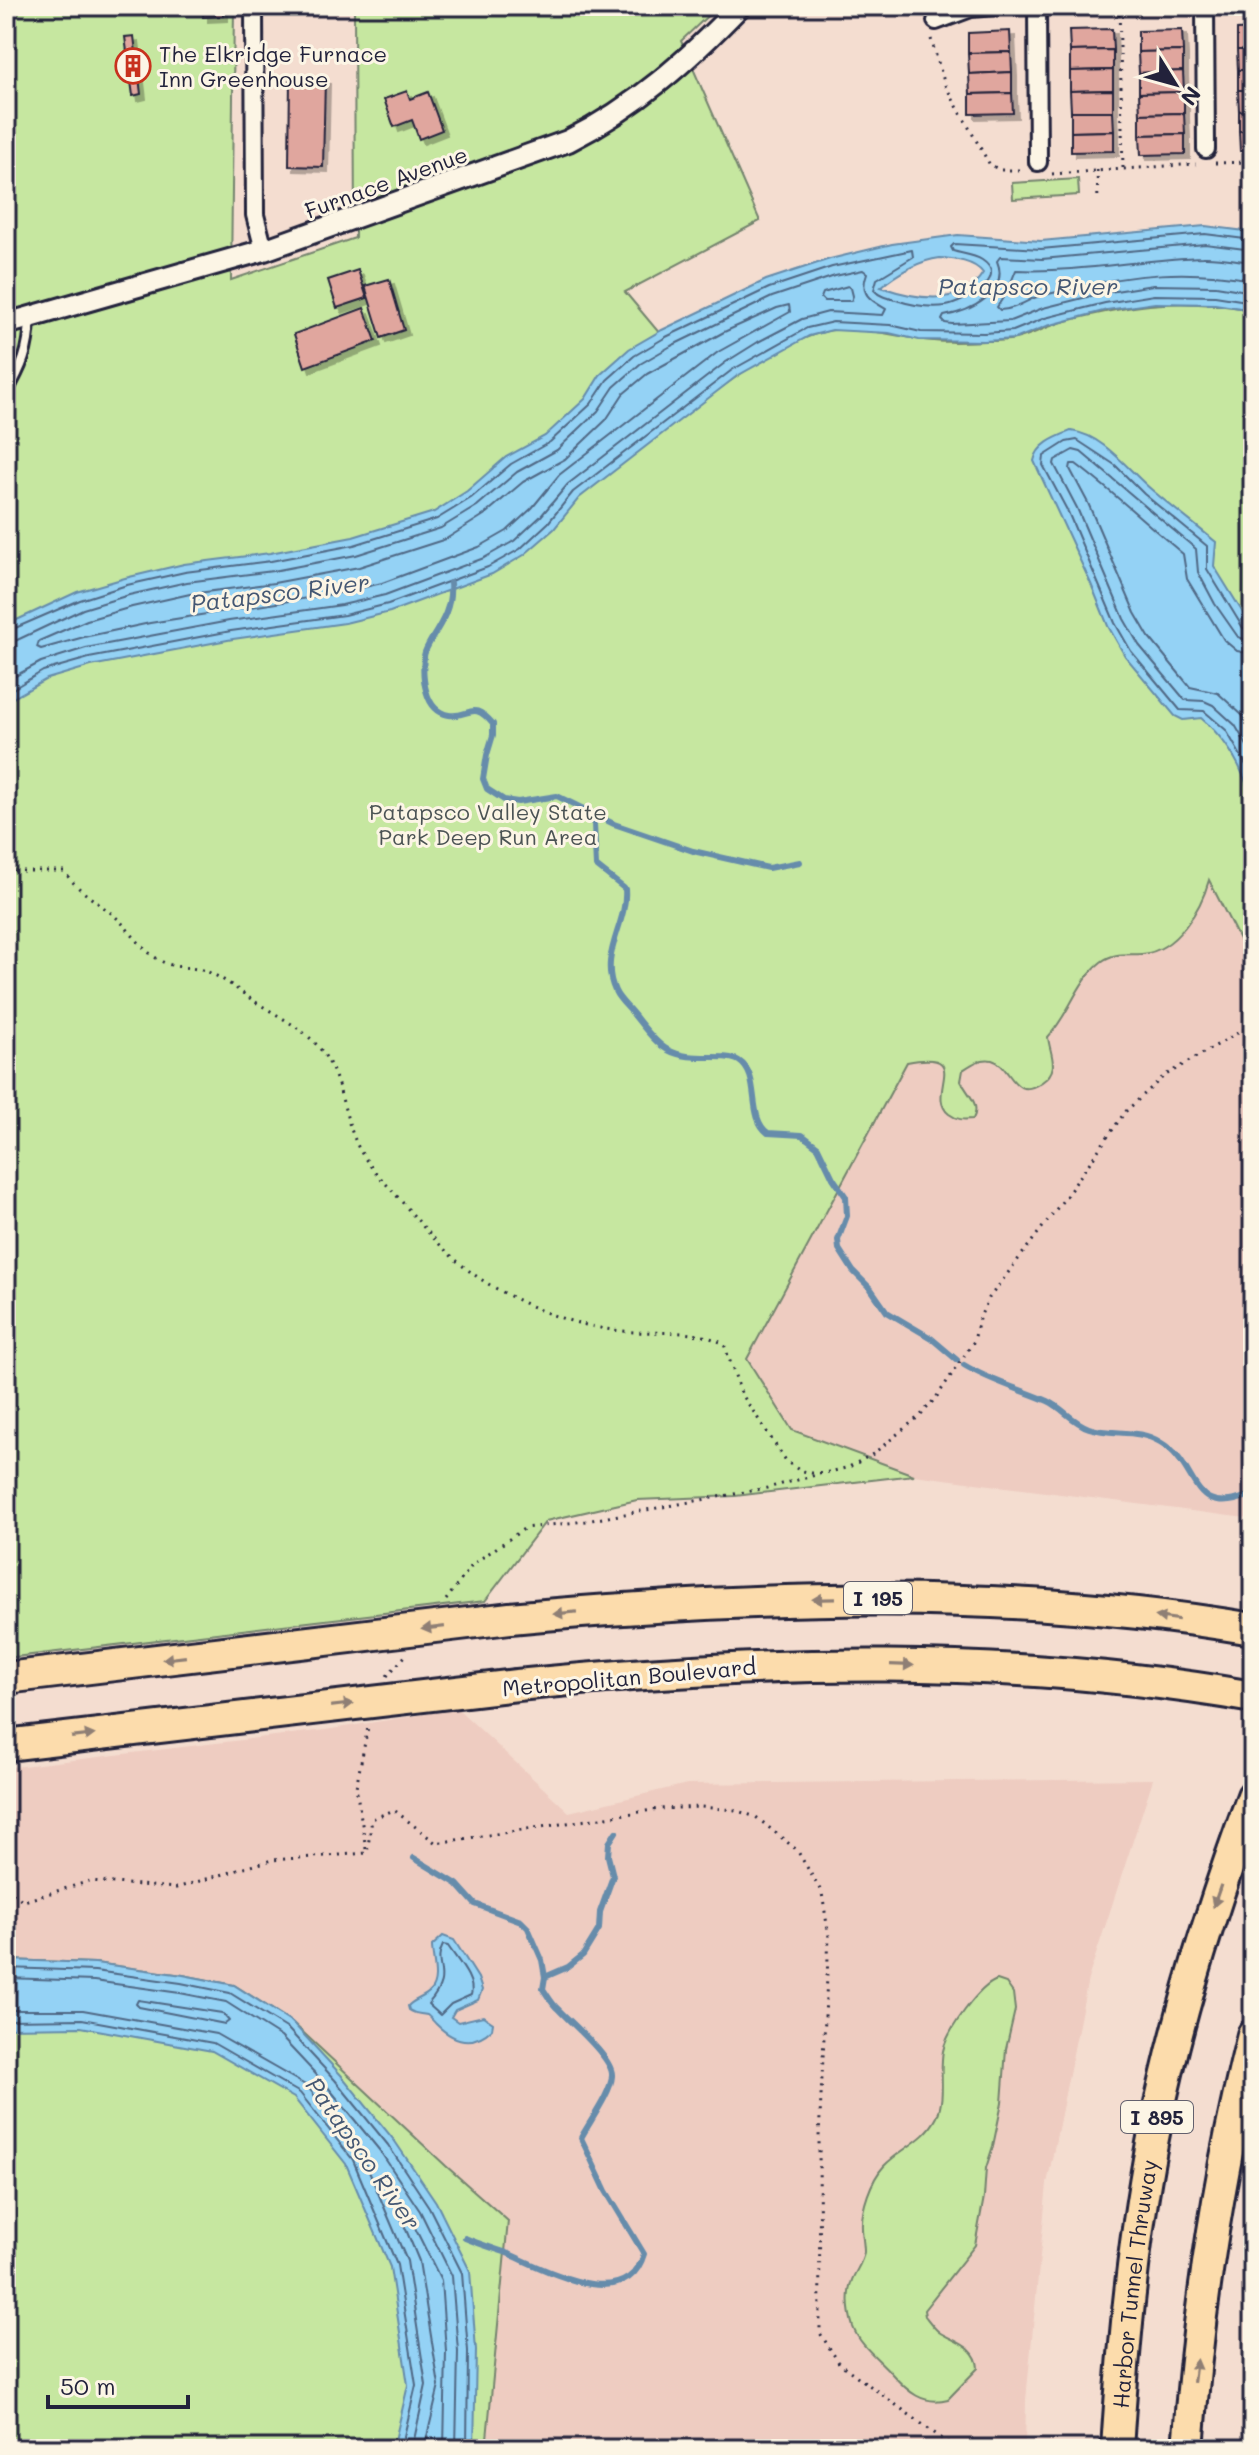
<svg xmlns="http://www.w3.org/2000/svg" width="1259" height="2455" viewBox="0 0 1259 2455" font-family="Mali,sans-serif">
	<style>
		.built { fill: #eeccc1 }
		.green { fill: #c6e7a0; stroke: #74846e; stroke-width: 2 }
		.water { fill: #94d2f5; stroke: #668cab; stroke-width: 2; fill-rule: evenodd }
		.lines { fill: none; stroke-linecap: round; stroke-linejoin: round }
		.shore { stroke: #506885; stroke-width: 2 }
		.stream { stroke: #668cab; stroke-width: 6 }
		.building { fill: #e0a69e; stroke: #22223b; stroke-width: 2; filter: url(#shadow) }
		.service-casing { stroke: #22223b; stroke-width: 14 }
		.minor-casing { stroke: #22223b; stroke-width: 22 }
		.tertiary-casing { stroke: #22223b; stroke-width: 26 }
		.motorway-casing { stroke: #22223b; stroke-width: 36 }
		.path { stroke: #22223b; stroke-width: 3; stroke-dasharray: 2 6; stroke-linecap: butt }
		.service { stroke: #fcf5e5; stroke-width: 8 }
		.minor { stroke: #fcf5e5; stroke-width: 16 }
		.tertiary { stroke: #fcf5e5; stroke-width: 20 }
		.motorway { stroke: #fcdcac; stroke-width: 30 }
		.motorway-bridge-casing { stroke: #22223b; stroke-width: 36; stroke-linecap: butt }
		.motorway-bridge { stroke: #fcdcac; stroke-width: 30 }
		.oneway { fill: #8f7f74 }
		.labels { text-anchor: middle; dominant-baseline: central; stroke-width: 6; stroke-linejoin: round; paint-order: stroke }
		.shield { fill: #fcf5e5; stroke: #63616e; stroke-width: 2 }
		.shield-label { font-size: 20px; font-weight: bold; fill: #22223b }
		.poi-label { font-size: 22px; fill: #22223b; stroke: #fcf5e5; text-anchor: start }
		.street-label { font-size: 22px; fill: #22223b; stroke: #fcf5e5 }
		.park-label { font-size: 22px; fill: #4b5354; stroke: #fcf5e5 }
		.water-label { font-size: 24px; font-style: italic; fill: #445773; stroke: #fcf5e5 }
	</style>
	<defs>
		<filter id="shadow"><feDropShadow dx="5" dy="5" stdDeviation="0" flood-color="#0004"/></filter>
	</defs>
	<rect width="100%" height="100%" fill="#f4ddd0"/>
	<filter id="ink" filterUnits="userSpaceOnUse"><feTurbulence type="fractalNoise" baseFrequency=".0125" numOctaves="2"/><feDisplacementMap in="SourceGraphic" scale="16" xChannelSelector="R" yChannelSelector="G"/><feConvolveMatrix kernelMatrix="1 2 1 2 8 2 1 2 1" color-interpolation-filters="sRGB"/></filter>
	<g filter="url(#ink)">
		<g class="built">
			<polygon points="1192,845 1253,967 1253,1519 914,1475 792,1430 747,1359 964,957"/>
			<polygon points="458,1709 569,1812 687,1784 1153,1779 1088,1979 1047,2184 1026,2400 1025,2449 486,2449 508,2220 446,2166 292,2022 234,1985 95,1963 6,1960 6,1768 325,1730"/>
		</g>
		<g class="green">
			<path d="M6,6h228l-3,274 124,-42 -1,-232h364l-37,35 79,180 -135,71 86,103c34,-25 74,-54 116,-64 24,-5 67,4 91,8 21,4 45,3 67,2 9,0 21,0 30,-2 18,-4 34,-14 52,-18 69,-18 115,-23 186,-11v657l-44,-87c-8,29 -33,71 -67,74 -15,1 -28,-2 -41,8 -24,19 -32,53 -53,75 2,18 13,32 -6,45 -30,21 -30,-17 -50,-22 -12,-2 -20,4 -29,10l-2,11c7,14 20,23 12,38 -10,1 -16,1 -24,-5 -25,-20 26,-65 -42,-52l-160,297 45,71 122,45 -179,21 -98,4 -91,21 -61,80 -479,57z"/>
			<polygon points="1078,179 1079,195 1013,199 1012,183"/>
			<polygon points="6,1960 95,1963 183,1975 234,1985 292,2022 446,2166 508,2221 486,2449 6,2449"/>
			<path d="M997,1980l9,3 7,10 2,17 -9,39 -4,54 -9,43 -7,22 -2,29 -9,48 -51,65 1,6c4,5 9,12 14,16 15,10 38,14 39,36l-30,31c-25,7 -41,-8 -56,-25 -13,-15 -32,-28 -39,-47 -5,-16 -7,-31 -1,-47 4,-10 11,-18 12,-28 0,-8 -2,-17 -2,-24 -1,-19 9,-48 22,-62 17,-18 41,-25 53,-49 9,-21 2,-45 6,-66 4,-20 36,-65 54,-71z"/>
		</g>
		<g class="water">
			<path d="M1205,226l48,6v78l-38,-6 -60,-1 -48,7 -60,16 -32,13 -31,2 -65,-1 -30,-7 -57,-3 -23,6 -72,40 -158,122 -25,31 -30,26 -32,19 -102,38 -45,11 -112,16 -142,27 -44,13 -41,23v-77l71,-33 48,-14 59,-14 86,-11 83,-16 81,-25 33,-21 39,-34 39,-21 40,-37 15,-24 29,-26 33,-19 104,-50 64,-21 62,-15 66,-9 83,6zM940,258c15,1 34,3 43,15 -22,36 -70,25 -102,14 15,-13 39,-27 59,-29z"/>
			<path d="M1071,431c33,4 57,39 81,59 21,18 42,34 64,52l-2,24 39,63v179c-7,-36 -24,-66 -52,-90l-18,2 -8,-4 -50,-60 -17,-30 -17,-42 -57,-123c3,-17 22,-24 37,-30z"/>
			<path d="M443,1936l11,4 24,38 4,12 -4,10 -23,10 -4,7 7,5 25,-6 10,7 -1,6c-19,18 -38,13 -56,-5 -2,-2 -6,-7 -9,-9 -7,-2 -11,0 -18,-5l-1,-4c6,-7 16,-8 22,-15 10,-11 2,-31 2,-45z"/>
			<polygon points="6,1960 95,1963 183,1975 234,1985 292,2022 341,2075 394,2140 436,2202 470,2271 476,2350 474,2449 393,2449 408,2385 390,2267 346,2164 294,2098 212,2051 81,2027 6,2028"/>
		</g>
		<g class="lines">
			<g class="shore">
				<path d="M1253,250l-48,-6 -163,15 -42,-2 -3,4c13,31 -27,51 -53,55l-2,4 3,3 7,1 58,-3 33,-13 60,-15 50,-8 63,1 37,6"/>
				<path d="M1253,262c-16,-1 -33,-6 -50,-5 -62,2 -124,16 -187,13l-8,20 -11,17 3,3c12,0 23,-7 34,-12 12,-4 24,-6 36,-9 63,-16 118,-20 183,-9"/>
				<polygon points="848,286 851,288 853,296 851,301 824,301 821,298 823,293"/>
				<polygon points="789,305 790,312 718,352 559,475 532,508 507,531 479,547 382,583 339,593 150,623 84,637 41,649 37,647 39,641 87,620 132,607 190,594 274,583 359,567 446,539 484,515 523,482 565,459 606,420 623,394 647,374 724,332 777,308"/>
				<path d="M6,632l74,-32 47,-15 58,-13 86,-11 83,-16 83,-26 34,-21 40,-34 39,-22 41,-38 16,-24 27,-24 32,-19 103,-49 63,-21 80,-17 1,7 -36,22 -3,11c6,7 14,8 22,10 15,5 34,8 50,6 16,-3 65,-27 36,-46 -9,-6 -20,-6 -29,-9l-2,-4 3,-3 87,5 164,-15 48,6"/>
				<polyline points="1253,632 1243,628 1207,569 1207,546 1144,494 1115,465 1077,440 1066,442 1044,456 1043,465 1068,512 1115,623 1131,651 1180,710 1204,711 1226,730 1253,777"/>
				<path d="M6,642l9,-1 68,-32 46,-14 58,-13 86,-11 83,-16 85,-27 36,-22 40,-34 40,-22 41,-39 16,-24 26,-23 31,-18 101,-49 63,-21 28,-6 4,3c-8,21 3,27 19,36l-3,6 -55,-3 -26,7 -44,23 -32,20 -158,122 -27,32 -27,25 -30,17 -99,37 -43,10 -113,16 -143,27 -45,14 -35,19"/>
				<polyline points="1253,642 1238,637 1215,604 1198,572 1196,549 1081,452 1073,450 1055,460 1054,464 1077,508 1124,619 1139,645 1185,700 1204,701 1213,705 1235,725 1253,756"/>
				<path d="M1253,654l-16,-3 -13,-11 -37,-61 -4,-25c-36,-30 -70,-62 -107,-90h-5l-1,5 18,34 47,110 14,24 41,50 28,6 24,22 11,16"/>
				<polyline points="6,693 43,671 89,658 231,631 344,615 388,604 488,567 520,549 548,523 573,492 732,370 807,328 833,322 890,325 921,332 984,333 1013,331 1045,318 1105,303 1154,295 1215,296 1253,302"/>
				<path d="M443,1945l5,1c9,14 28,34 23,49l-20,9 -11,11 -12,-11c27,-30 3,-36 15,-59z"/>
				<polyline points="6,1968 95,1971 181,1983 230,1993 288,2029 335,2080 388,2145 429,2207 462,2273 468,2351 467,2449"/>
				<polyline points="6,1978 94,1981 180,1993 226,2002 281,2037 327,2086 380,2151 420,2211 452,2276 458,2351 456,2449"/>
				<polygon points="138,2000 222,2013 229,2021 225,2024 139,2007 136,2004"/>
				<polyline points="6,2010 83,2010 216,2034 307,2086 362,2155 407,2261 426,2385 412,2449"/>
				<polyline points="6,2020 82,2019 213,2043 300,2093 353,2160 397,2265 416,2385 401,2449"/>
				<polyline points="424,2449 439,2386 419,2261 402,2220 406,2216 410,2218 441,2280 446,2351 444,2449"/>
			</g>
			<g class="stream">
				<path d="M450,583c2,23 -7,38 -19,57 -3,6 -7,11 -7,17 -2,19 0,54 25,58 21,3 23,-16 44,9v11l-6,20 -4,24 4,10 17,11 14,2 39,-6 57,28 79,27 75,17 32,-6"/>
				<path d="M583,809l11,15 2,42 29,23c3,35 -27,66 -10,102 4,9 13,16 19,24 9,11 21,28 34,35 23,13 57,2 71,11 23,15 7,56 29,72l34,2 16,12 15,31 13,19 1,19 -9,24 1,9 14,22 18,18 16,23 44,26 26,22"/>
				<path d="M964,1365c26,16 56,24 84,36 15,7 24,21 41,27 24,8 48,0 71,14 42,24 27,80 93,52"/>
				<path d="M414,1858l43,26 18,20 46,17 7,7 14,32 3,17 -2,12c5,7 9,15 15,20 12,13 56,50 54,67 -1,17 -22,45 -31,62l25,53 38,63c-18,62 -101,14 -137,-1 -14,-5 -28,-9 -42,-15"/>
				<polyline points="545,1977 568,1967 583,1955 599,1929 600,1912 613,1876 608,1856 609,1843 616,1832"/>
				<polyline points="1250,2449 1253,2365"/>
			</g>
		</g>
		<g class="building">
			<polygon points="190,6 223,6 223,16 203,17 203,8 190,9"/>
			<polygon points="1112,29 1113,50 1070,51 1069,30"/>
			<polygon points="1253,29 1253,50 1237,50 1237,30"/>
			<polygon points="1182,30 1183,51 1138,52 1138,31"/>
			<polygon points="1010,31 1011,52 968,53 968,33"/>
			<polygon points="134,36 141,94 133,96 125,37"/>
			<polygon points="1113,50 1113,70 1070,71 1070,51"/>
			<polygon points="1237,50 1253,50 1253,70 1238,70"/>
			<polygon points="1183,51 1183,71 1139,73 1138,52"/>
			<polygon points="1011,52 1012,72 969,74 968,53"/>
			<polygon points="1113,70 1113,90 1070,91 1070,71"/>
			<rect x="1238" y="70" width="15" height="20"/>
			<polygon points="1183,71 1184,92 1139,93 1139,73"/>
			<polygon points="1012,72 1012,93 970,94 969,74"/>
			<polygon points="290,78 325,79 323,167 289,166"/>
			<polygon points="1113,90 1113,111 1071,111 1070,91"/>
			<polygon points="1238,90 1253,90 1253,110 1239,111"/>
			<polygon points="407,91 410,99 428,92 442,130 419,139 412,120 394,127 384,99"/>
			<polygon points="1184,92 1184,113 1140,114 1139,93"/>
			<polygon points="1012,93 1013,113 970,114 970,94"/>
			<polygon points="1253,110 1253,131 1239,131 1239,111"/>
			<polygon points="1071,111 1113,111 1114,131 1071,132"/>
			<polygon points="1184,113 1185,134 1140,135 1140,114"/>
			<polygon points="1114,131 1114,151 1071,152 1071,132"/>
			<polygon points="1239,131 1253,131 1253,151 1240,151"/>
			<polygon points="1185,134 1185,154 1141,155 1140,135"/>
			<polygon points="358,270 367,298 337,308 328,280"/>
			<polygon points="389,279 404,330 381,338 365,286"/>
			<polygon points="364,308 376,341 305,367 294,334"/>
		</g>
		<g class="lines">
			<defs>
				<path id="service" d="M6,395c16,-28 23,-44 24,-76"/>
				<g id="minor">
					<polyline points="254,6 255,215 264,250"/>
					<polyline points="1037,6 1038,162"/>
					<polyline points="1205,6 1206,149"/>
					<polyline points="936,21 971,8 994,6"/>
				</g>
				<path id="tertiary" d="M6,324l258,-74 304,-109c68,-34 120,-81 172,-135"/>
				<g id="motorway">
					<path d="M510,1618c248,-22 497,-31 743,11"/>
					<path d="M517,1685c247,-25 490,-31 736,12"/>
					<path id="s1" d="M1117,2449c7,-109 17,-219 39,-326 23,-112 57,-220 97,-327"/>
					<path d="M1188,2449c10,-139 31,-278 65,-414"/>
				</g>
			</defs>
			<use href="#service" class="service-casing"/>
			<use href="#minor" class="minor-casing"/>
			<use href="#tertiary" class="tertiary-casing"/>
			<use href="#motorway" class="motorway-casing"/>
			<g class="path">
				<polyline points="1119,6 1123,168"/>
				<polyline points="931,39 945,85 990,165 1001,170 1021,170"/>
				<polyline points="1215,163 1253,162"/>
				<polyline points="1097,170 1098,202"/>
				<polyline points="1052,174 1196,164"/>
				<path d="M6,871h58c14,21 35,31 54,48 14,14 25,32 43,42 14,8 32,5 47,11 17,7 31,19 46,29 19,12 39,22 56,37 31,28 30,68 46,104 8,20 26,37 40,53 33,38 56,69 101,94 40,22 80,38 126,42 34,4 70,-4 101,13l17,49 46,69 12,8 13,3 18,-1 19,-5 24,-13 49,-40 16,-19 36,-54 5,-22 10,-21 78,-103 58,-83 39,-36 89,-52"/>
				<polyline points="446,1600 473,1564 525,1528 586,1521 767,1488 820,1474"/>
				<polyline points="387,1676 406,1655"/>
				<polyline points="366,1849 356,1787 368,1727"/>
				<polyline points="6,1889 24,1901 90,1881 176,1888 272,1860 367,1853 372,1819 394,1810 436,1843 659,1809 701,1807 735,1810 756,1817 797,1850 822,1893 829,1937 819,2137 820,2333 839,2363 956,2449"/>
			</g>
			<use href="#service" class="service"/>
			<use href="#minor" class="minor"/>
			<use href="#tertiary" class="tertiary"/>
			<use href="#motorway" class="motorway"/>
			<defs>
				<g id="motorway-bridge">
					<polyline points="6,1678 510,1618"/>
					<polyline points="6,1745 517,1685"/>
				</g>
			</defs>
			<use href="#motorway-bridge" class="motorway-bridge-casing"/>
			<use href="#motorway-bridge" class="motorway-bridge"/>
		</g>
		<defs><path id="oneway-solid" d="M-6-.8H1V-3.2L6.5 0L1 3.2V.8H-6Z" transform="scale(2)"/></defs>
		<g class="oneway">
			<use href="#oneway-solid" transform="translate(824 1599) rotate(179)"/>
			<use href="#oneway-solid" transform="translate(565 1613) rotate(175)"/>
			<use href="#oneway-solid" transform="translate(1167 1618) rotate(-172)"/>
			<use href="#oneway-solid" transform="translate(433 1628) rotate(173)"/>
			<use href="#oneway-solid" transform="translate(174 1658) rotate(173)"/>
			<use href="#oneway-solid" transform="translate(902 1665) rotate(2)"/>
			<use href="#oneway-solid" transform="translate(342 1705) rotate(-7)"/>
			<use href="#oneway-solid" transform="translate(83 1736) rotate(-7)"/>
			<use href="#oneway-solid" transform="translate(1217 1896) rotate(109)"/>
			<use href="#oneway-solid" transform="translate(1195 2371) rotate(-83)"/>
		</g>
	</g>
	<defs>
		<symbol id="building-ring" viewBox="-11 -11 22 22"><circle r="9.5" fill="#fcf5e5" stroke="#c8321e" stroke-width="1.5"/><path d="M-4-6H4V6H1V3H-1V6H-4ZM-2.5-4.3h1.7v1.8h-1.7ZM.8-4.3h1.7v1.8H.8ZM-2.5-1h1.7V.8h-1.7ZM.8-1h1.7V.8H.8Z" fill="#c8321e"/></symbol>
	</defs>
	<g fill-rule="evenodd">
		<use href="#building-ring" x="113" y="46" width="40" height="40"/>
	</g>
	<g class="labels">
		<g class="shield">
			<rect x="844" y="1582" width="68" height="32" rx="6"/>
			<rect x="1121" y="2101" width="72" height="32" rx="6"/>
		</g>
		<g class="shield-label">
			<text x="878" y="1598">I 195</text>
			<text x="1157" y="2117">I 895</text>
		</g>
		<g class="poi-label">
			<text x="159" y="53">The Elkridge Furnace<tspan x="159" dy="25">Inn Greenhouse</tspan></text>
		</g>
		<g class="street-label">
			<text transform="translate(386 182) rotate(-20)">Furnace Avenue</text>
			<text transform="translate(629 1677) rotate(-5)">Metropolitan Boulevard</text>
			<text stroke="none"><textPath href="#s1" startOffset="166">Harbor Tunnel Thruway</textPath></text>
		</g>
		<g class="park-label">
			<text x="488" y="811">Patapsco Valley State<tspan x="488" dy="25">Park Deep Run Area</tspan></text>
		</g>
		<g class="water-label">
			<text x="1028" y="285">Patapsco River</text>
			<text transform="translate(280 592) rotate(-7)">Patapsco River</text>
			<text transform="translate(364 2153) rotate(55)">Patapsco River</text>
		</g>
	</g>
	<rect width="1259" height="2455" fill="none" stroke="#fcf5e5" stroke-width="32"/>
	<rect x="16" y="16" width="1227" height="2423" fill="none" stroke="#22223b" stroke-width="3" filter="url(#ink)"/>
	<g transform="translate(1175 84) rotate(127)" stroke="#fcf5e5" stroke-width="6" paint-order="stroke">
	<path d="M0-6L14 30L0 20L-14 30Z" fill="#22223b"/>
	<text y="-12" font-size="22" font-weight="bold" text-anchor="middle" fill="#22223b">N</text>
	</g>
	<path d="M48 2395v12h140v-12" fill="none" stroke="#22223b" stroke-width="4"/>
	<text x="60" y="2395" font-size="24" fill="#22223b" stroke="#fcf5e5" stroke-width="6" paint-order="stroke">50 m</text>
</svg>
